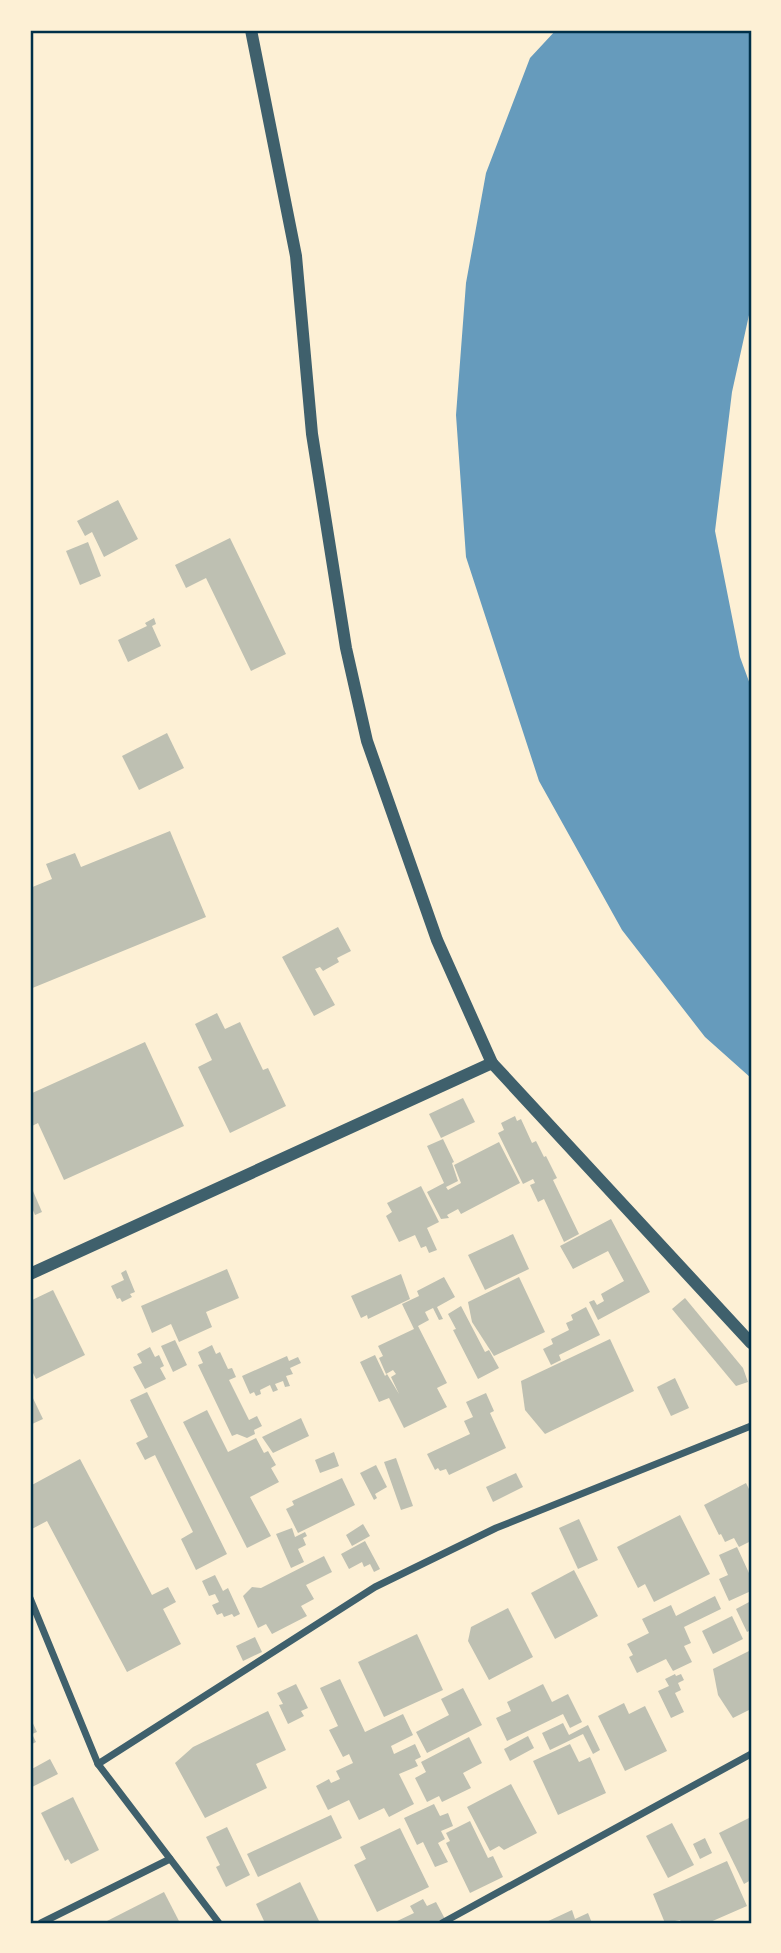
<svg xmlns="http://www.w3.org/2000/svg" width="781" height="1953" viewBox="0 0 781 1953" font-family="'PT Sans',sans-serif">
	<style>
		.water { fill: #669bbc }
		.building { fill: #bec0b2 }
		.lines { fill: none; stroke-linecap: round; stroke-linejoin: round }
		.minor { stroke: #3f606c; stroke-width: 7 }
		.tertiary { stroke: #3f606c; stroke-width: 12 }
		.neatline { fill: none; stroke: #003049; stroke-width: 2.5 }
	</style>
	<rect width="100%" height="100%" fill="#fdf0d5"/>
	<polygon class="water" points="556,30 751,30 751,306 732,392 715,531 740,657 751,687 751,1078 705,1037 622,930 539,781 466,557 456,415 466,283 486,173 530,58"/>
	<g class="building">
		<polygon points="118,500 138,539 104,557 92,532 85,536 77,521"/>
		<polygon points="230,538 286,654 251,671 206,578 186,588 175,565"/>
		<polygon points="88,542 101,576 80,585 66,551"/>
		<polygon points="154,618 156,624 152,626 161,646 128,662 118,640 147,626 145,623"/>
		<polygon points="167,733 184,768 139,790 122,756"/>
		<polygon points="170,831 206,917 30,989 30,888 52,879 46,864 75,853 81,867"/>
		<polygon points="338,927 351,951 337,958 339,962 323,971 320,967 315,969 335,1005 314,1016 282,957"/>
		<polygon points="217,1013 225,1029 240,1022 263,1070 268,1068 286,1106 230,1133 198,1067 212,1060 195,1024"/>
		<polygon points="145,1042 184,1126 64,1180 38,1123 32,1126 30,1122 30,1104 32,1103 30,1094"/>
		<polygon points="463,1098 475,1122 441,1138 429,1114"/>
		<polygon points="515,1116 517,1121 521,1119 532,1143 536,1141 544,1157 546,1156 557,1178 553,1180 579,1234 564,1242 544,1199 538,1202 530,1185 535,1183 533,1179 523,1184 498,1133 504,1130 501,1123"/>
		<polygon points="443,1139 454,1162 452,1163 458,1181 446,1187 448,1190 461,1183 454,1165 499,1142 520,1183 461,1214 458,1209 447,1215 449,1218 441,1219 427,1192 444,1183 427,1146"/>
		<polygon points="30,1184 42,1212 35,1215 30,1203"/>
		<polygon points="421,1186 439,1222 427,1228 437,1250 429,1253 426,1246 421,1248 415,1235 399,1242 386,1216 392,1212 387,1203"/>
		<polygon points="611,1219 650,1292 598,1320 589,1302 594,1300 597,1305 604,1301 601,1294 624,1281 608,1251 573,1269 560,1246"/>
		<polygon points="513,1234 529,1269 485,1290 468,1255"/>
		<polygon points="227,1269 239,1298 206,1312 212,1327 179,1342 171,1324 152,1333 141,1306"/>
		<polygon points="126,1270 135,1292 130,1294 132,1297 122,1302 120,1298 117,1299 111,1286 124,1280 121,1273"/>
		<polygon points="401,1274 410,1299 368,1319 367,1315 361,1318 351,1296"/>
		<polygon points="444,1277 455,1297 437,1307 443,1319 439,1320 433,1308 425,1312 429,1320 418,1326 447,1383 437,1388 447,1407 404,1428 389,1398 379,1402 360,1362 375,1355 385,1376 387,1374 399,1394 391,1377 396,1374 393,1370 386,1374 379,1358 383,1356 378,1346 414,1329 402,1304 419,1296 417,1291"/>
		<polygon points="519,1277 545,1332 494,1356 472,1322 468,1302"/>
		<polygon points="53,1290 85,1355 36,1379 30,1367 30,1301"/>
		<polygon points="685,1298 743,1368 748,1382 736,1386 672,1309"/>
		<polygon points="461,1306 485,1352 489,1350 499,1368 478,1379 453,1330 456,1329 448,1314"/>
		<polygon points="586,1307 600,1335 559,1355 561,1360 551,1365 543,1349 553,1344 551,1339 569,1330 566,1323 573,1320 571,1315"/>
		<polygon points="610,1339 634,1391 545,1434 525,1410 521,1381"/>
		<polygon points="175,1340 187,1365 173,1372 161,1346"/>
		<polygon points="212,1345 216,1354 220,1352 228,1369 232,1368 236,1377 229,1380 249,1420 257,1416 262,1426 254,1430 255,1434 247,1438 237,1434 232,1436 198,1365 203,1363 198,1352"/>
		<polygon points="150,1347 155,1357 159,1355 164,1366 160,1368 166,1379 145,1389 133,1367 142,1363 137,1354"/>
		<polygon points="287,1356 289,1361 298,1357 301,1363 290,1368 293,1374 286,1376 290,1386 285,1387 283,1381 275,1384 278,1390 273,1392 270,1385 260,1390 261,1394 256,1396 254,1392 250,1394 242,1376"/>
		<polygon points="675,1378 689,1408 671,1416 657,1387"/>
		<polygon points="30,1392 43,1419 30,1425"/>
		<polygon points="147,1392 227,1554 196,1570 181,1539 193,1532 155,1455 145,1460 136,1443 148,1437 130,1400"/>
		<polygon points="486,1393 494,1411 490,1413 506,1448 449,1475 446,1469 440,1471 438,1468 435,1470 427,1454 470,1434 464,1421 473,1417 466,1402"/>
		<polygon points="207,1410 228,1452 256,1438 264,1453 268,1451 276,1465 271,1468 279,1482 250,1497 271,1536 247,1548 183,1422"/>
		<polygon points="301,1418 309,1436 273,1453 262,1437"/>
		<polygon points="334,1452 339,1466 320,1473 315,1460"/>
		<polygon points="396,1458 413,1506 401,1510 384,1462"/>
		<polygon points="80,1459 152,1595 168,1587 176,1602 163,1609 181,1644 127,1672 47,1521 30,1530 30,1486"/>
		<polygon points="376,1465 387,1487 375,1494 377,1498 374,1500 360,1473"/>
		<polygon points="516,1473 523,1487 493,1502 486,1487"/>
		<polygon points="342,1478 355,1505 298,1533 286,1509 294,1505 292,1501"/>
		<polygon points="746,1483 751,1493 751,1541 739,1547 734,1538 725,1542 721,1534 719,1535 704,1505"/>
		<polygon points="680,1515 710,1574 654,1602 645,1584 638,1588 617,1547"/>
		<polygon points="579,1519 598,1560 578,1569 559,1528"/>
		<polygon points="363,1524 370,1536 352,1546 346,1535"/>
		<polygon points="292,1528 295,1537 305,1532 307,1536 303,1538 306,1545 298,1549 304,1562 291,1568 276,1534"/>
		<polygon points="365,1541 380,1569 374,1572 370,1564 364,1567 362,1562 349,1569 341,1554"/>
		<polygon points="737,1547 749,1573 751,1572 751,1591 729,1601 719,1579 728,1575 719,1555"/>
		<polygon points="324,1556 332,1572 306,1585 314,1599 301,1606 307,1616 272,1634 266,1624 258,1628 243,1596 252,1587 261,1588"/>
		<polygon points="574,1570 598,1616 555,1639 531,1593"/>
		<polygon points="215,1575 223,1591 228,1588 240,1614 234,1617 232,1614 224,1617 222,1613 217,1615 212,1605 219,1602 215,1594 209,1596 202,1581"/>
		<polygon points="715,1596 721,1609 684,1627 691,1643 684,1646 692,1662 673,1671 666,1659 637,1673 629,1657 633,1655 627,1644 649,1633 642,1619 671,1605 676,1616"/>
		<polygon points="751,1601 751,1630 747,1632 736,1609"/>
		<polygon points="508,1608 533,1657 489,1680 468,1641 471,1627"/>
		<polygon points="732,1616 743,1639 713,1654 702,1631"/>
		<polygon points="417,1634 443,1690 384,1717 358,1662"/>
		<polygon points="255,1637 262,1652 243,1661 236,1646"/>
		<polygon points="751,1650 751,1709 733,1718 718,1695 713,1669"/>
		<polygon points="675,1674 676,1676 681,1674 684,1680 678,1683 681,1690 675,1693 684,1712 671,1718 658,1691 669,1686 665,1679"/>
		<polygon points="340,1679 365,1732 403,1714 413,1735 391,1746 394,1754 415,1744 421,1757 415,1760 418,1766 399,1774 414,1804 389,1817 384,1808 359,1820 349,1800 328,1810 316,1786 329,1779 331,1783 340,1779 336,1771 353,1763 349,1754 343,1757 329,1730 338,1726 320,1688"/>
		<polygon points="296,1684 308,1708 301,1711 304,1716 288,1724 279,1705 283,1704 277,1693"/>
		<polygon points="543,1684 552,1702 568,1694 582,1722 570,1728 563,1714 507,1741 496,1718 511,1711 507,1702"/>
		<polygon points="463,1688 482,1725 427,1753 416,1732 449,1715 441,1699"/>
		<polygon points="624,1703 629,1714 645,1706 667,1751 625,1771 598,1716"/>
		<polygon points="268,1711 286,1750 256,1764 267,1788 205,1818 175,1763 193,1747"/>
		<polygon points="30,1717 37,1732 32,1734 36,1742 30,1745"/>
		<polygon points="563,1723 569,1735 588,1725 600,1750 593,1754 583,1734 550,1750 542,1733"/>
		<polygon points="528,1736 534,1748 510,1761 504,1749"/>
		<polygon points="469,1737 482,1763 463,1773 471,1788 442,1802 439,1796 427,1802 415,1778 426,1772 421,1762"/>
		<polygon points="570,1744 579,1762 590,1757 606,1793 558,1815 533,1761"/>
		<polygon points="50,1759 58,1774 30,1788 30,1770"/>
		<polygon points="511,1784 537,1833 504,1850 499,1846 490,1851 467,1807"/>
		<polygon points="73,1797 99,1850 71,1864 68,1859 65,1861 41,1813"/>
		<polygon points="434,1804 440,1816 448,1813 453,1826 441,1831 445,1839 438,1843 448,1862 435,1867 423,1842 417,1845 404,1818"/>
		<polygon points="331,1815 342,1838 258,1877 247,1854"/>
		<polygon points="751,1817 751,1880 744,1884 719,1833"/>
		<polygon points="470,1821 488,1858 493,1856 503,1877 470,1893 446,1843 450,1841 446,1833"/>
		<polygon points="672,1823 694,1865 668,1878 646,1836"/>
		<polygon points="227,1827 250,1875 226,1887 216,1867 220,1865 206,1837"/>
		<polygon points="400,1828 429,1887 377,1912 354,1865 366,1859 360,1847"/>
		<polygon points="705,1838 712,1853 700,1859 693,1844"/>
		<polygon points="727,1861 747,1906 708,1923 682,1923 680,1920 665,1923 653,1894"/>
		<polygon points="300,1882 320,1923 265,1923 256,1904"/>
		<polygon points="164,1892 180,1923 109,1923 107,1921"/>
		<polygon points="423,1899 427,1906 436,1902 445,1919 436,1923 393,1923 414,1913 410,1906"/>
		<polygon points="572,1910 575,1919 588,1913 592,1923 544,1923"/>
	</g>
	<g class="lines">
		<g class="minor">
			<polyline points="30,1598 98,1764 219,1923"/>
			<polyline points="98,1764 375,1587 496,1528 751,1426"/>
			<polyline points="41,1923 170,1859"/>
			<polyline points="442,1923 751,1754"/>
		</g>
		<g class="tertiary">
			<polyline points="251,30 296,256 312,434 346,648 367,741 437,940 492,1063"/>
			<polyline points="30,1274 492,1063 751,1343"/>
		</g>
	</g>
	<rect width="781" height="1953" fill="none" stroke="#fdf0d5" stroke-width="63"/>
	<rect x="32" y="32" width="718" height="1890" class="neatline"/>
</svg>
